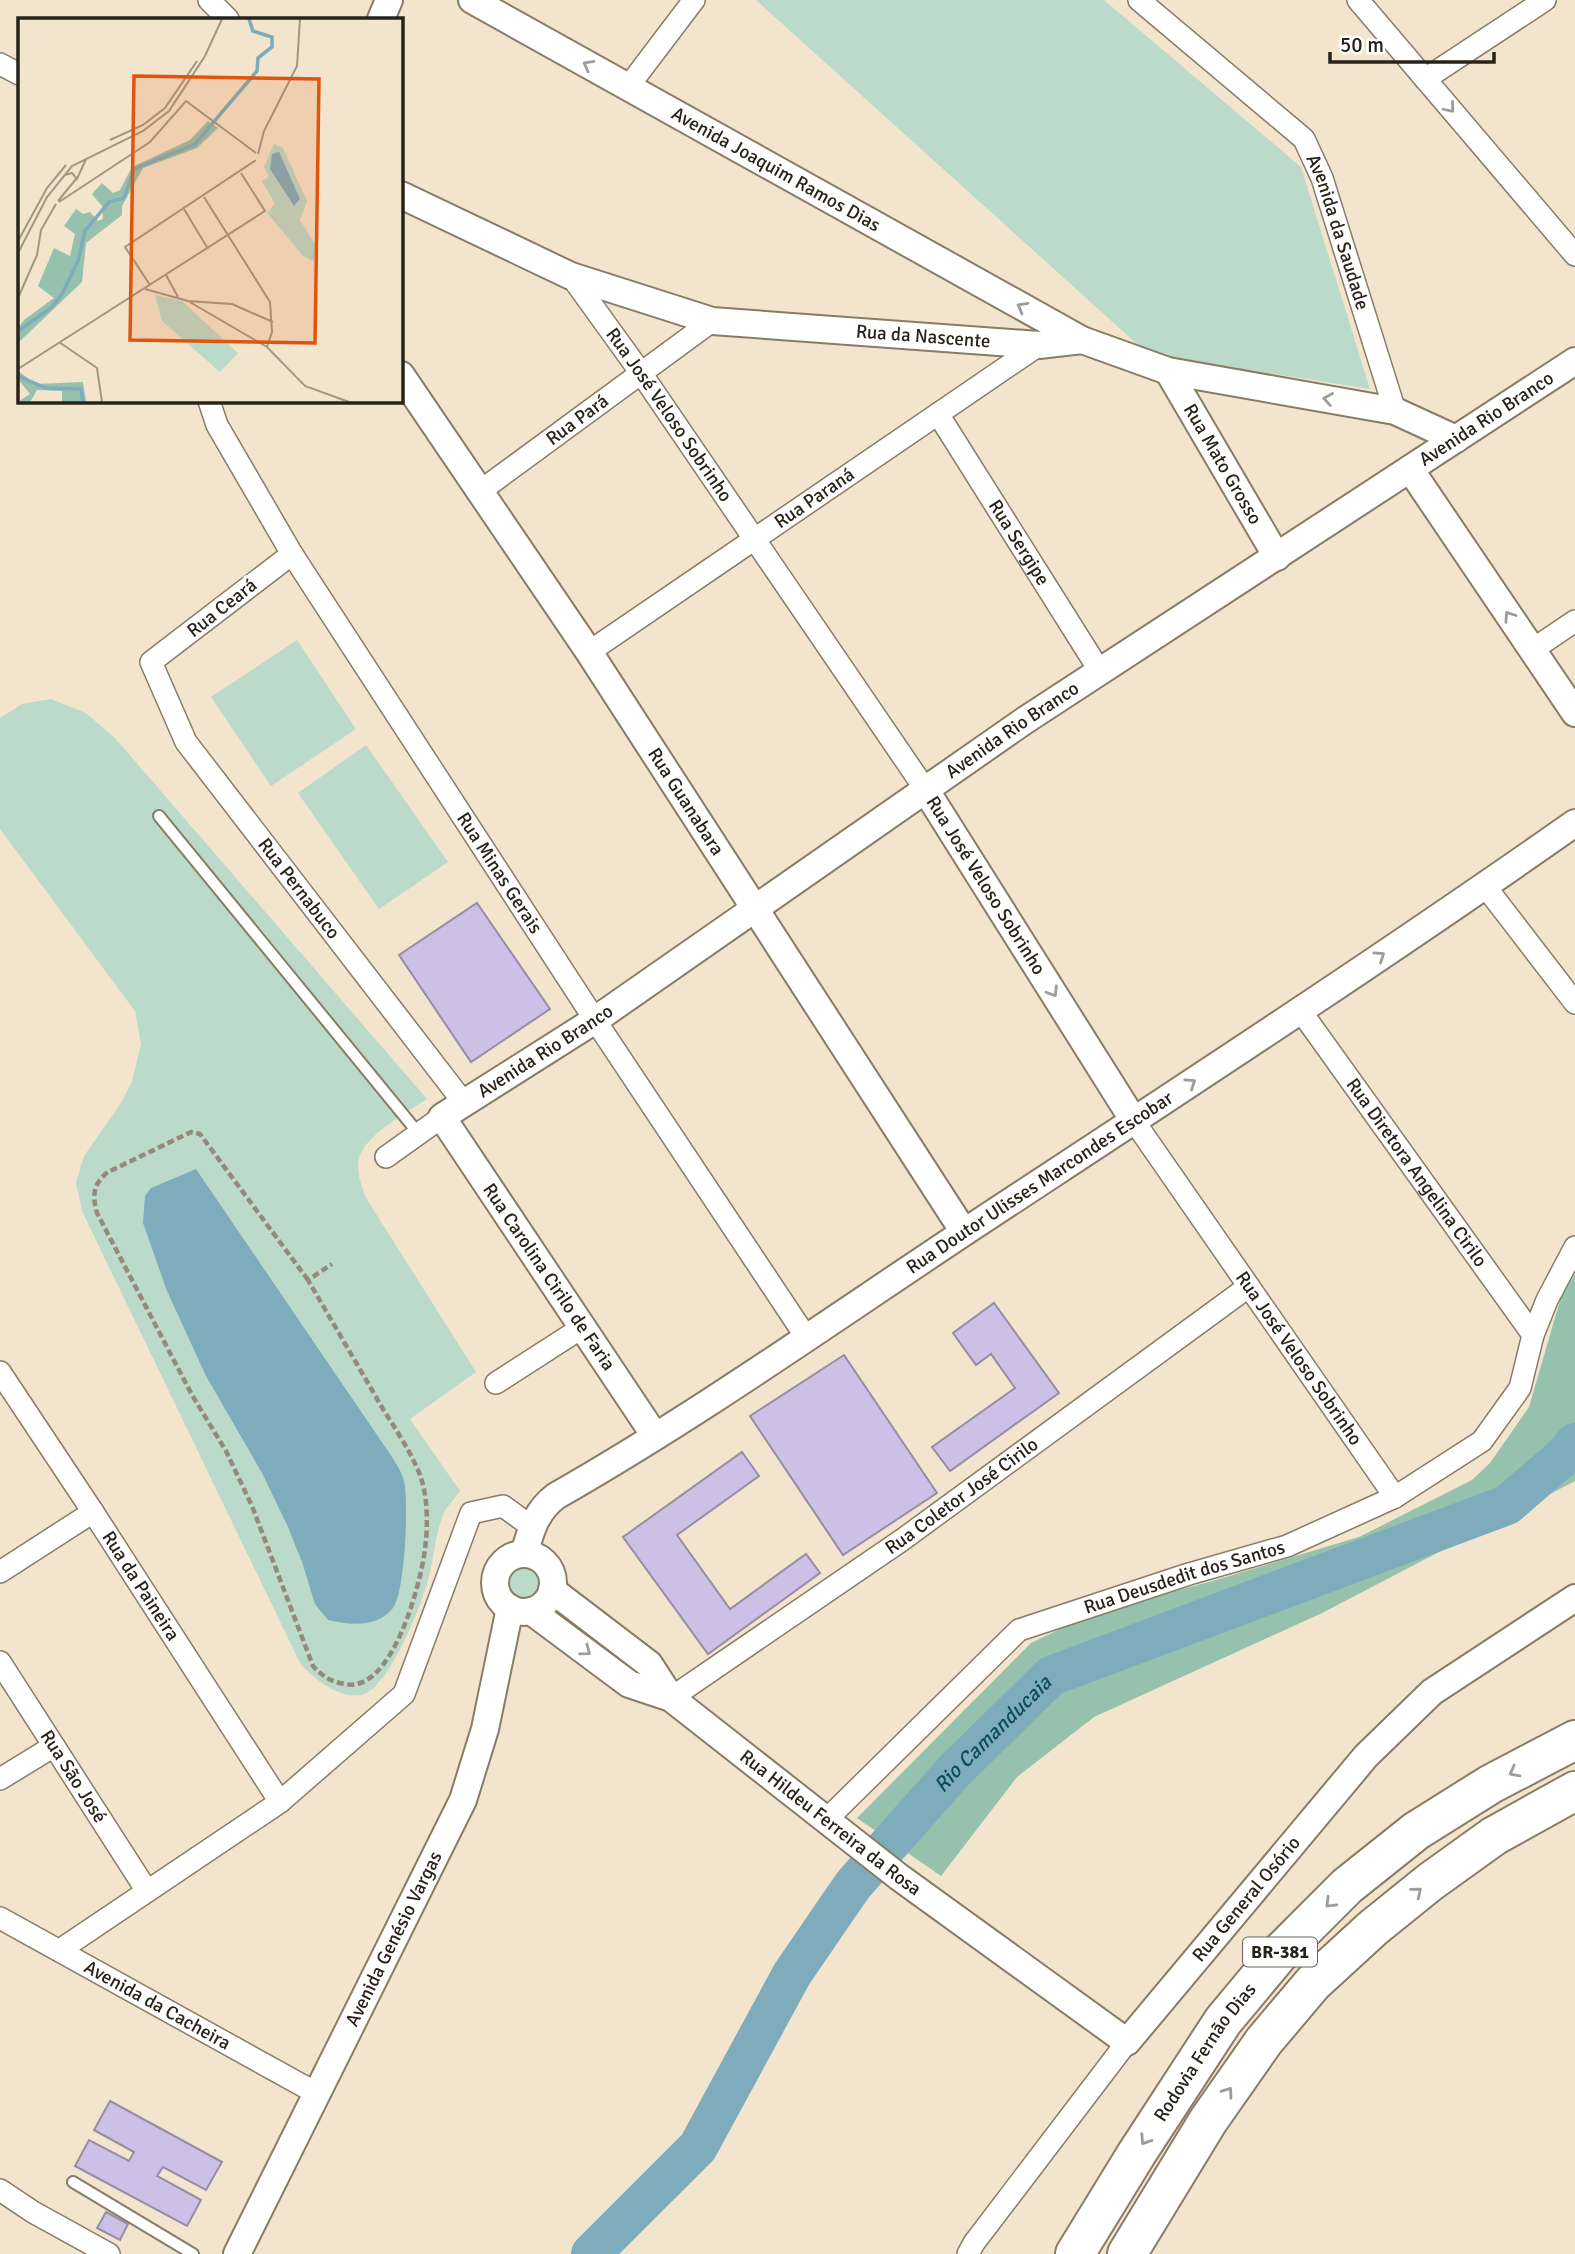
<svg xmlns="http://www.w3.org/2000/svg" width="1575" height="2254" viewBox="0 0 1575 2254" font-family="Signika,sans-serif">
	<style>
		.green { fill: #bbdaca }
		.forest { fill: #96c1ac }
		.water { fill: #7eacbd }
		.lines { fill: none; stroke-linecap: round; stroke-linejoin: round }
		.river { stroke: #7eacbd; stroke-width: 40 }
		.building { fill: #cdc0e6; stroke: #958da4; stroke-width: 2 }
		.service-casing { stroke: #887c66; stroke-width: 14 }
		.minor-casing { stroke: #887c66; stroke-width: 24 }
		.tertiary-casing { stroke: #887c66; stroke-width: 30 }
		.motorway-casing { stroke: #887c66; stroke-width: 42 }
		.path { stroke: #948a79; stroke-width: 4.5; stroke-dasharray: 7 3.5; stroke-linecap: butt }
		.service { stroke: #fff; stroke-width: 10 }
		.minor { stroke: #fff; stroke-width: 21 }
		.tertiary { stroke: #fff; stroke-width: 26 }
		.motorway { stroke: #fff; stroke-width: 38 }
		.oneway { stroke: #9e9c98 }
		.labels { text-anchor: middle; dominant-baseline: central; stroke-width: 7; stroke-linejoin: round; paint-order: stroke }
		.shield { fill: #fff; stroke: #68655f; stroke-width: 2 }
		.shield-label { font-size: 18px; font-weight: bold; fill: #28231a }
		.street-label { font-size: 19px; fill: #28231a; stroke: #fff }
		.water-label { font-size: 21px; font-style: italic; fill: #0c4c5f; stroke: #fff }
		.inset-river { fill: none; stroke: #7eacbd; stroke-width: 3.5 }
		.inset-road { fill: none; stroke: #a19785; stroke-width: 2 }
		.view { fill: #de560d; fill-opacity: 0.15; stroke: #de560d; stroke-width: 3.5 }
		.inset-edge { fill: none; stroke: #28231a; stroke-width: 3.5 }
	</style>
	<rect width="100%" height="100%" fill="#f2e4cd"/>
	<g class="green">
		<polygon points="756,0 1104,0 1301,167 1370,389 1173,358 1137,344"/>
		<polygon points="297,640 356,729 271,786 211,697"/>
		<path d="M51,699l35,14 29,25 312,361c-20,13 -58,34 -67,56 -5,14 1,30 6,43l110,174 -66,47 50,72c-5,7 -12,14 -16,21 -9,22 -10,46 -16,68 -7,26 -38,105 -64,114 -21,8 -52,-16 -64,-31l-218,-452 -6,-28 8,-27 35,-50 13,-24 9,-38 -6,-33 -135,-182v-111l22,-14z"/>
		<polygon points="366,745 448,862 379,909 298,793"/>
		<circle cx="523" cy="1582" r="19"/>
	</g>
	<polygon class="forest" points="1575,1274 1575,1481 1322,1613 1094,1717 1017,1777 941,1876 857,1818 1031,1643 1091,1614 1216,1580 1359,1537 1472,1480 1490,1463 1529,1407 1561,1297"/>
	<path class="water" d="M196,1169l196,288c4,7 10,15 12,24 5,20 1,112 -11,127 -16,20 -43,17 -65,12l-13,-16 -13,-42 -14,-35 -26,-54 -56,-97 -39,-85 -24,-68 2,-27 6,-8z"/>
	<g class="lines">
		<path class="river" id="s1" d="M591,2254l107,-107 94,-173 61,-89 101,-114 97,-95 456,-171 58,-50 10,-12"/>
	</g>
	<g class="building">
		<polygon points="477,903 550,1009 471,1062 399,955"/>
		<polygon points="994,1303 1059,1393 950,1471 932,1447 1015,1388 991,1354 976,1365 953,1333"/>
		<polygon points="844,1355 937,1493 843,1555 750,1416"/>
		<polygon points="742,1452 759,1476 677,1535 730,1609 806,1554 820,1573 708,1654 623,1537"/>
		<polygon points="110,2101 222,2162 206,2190 163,2167 157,2176 201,2200 187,2226 75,2166 89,2140 129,2161 134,2152 94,2130"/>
		<polygon points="106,2212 128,2224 120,2240 97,2228"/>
	</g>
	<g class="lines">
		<defs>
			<g id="service">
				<polyline points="159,816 419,1134"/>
				<polyline points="73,2182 193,2254"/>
			</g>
			<g id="minor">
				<polyline points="209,0 228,19"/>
				<path id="s2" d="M1139,0l165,139 18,39 73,233"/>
				<polyline points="1358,0 1575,255"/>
				<polyline points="0,64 19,74"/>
				<polyline points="1425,79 1545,0"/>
				<polyline points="628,87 694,0"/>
				<path id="s3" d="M571,276l70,97 284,416"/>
				<path id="s4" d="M209,401l8,24 75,129 303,466 211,317"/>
				<path id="s5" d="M938,414l163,259"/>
				<path id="s6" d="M479,492l233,-171"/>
				<path id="s7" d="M292,554l-141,108 35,80 278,361"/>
				<polyline points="1532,650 1575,621"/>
				<path id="s8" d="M589,652l450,-307"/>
				<polyline points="1485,886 1575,1003"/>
				<path id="s9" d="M1300,1010l233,325"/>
				<path id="s10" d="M1134,1121l261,376"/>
				<polyline points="386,1157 442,1117"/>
				<path id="s11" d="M0,1372l93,140 187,290"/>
				<polyline points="496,1383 583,1327"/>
				<polyline points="0,1572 93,1512"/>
				<path id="s12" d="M0,1662l147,229"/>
				<path id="s13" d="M671,1698l231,-158 346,-253"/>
				<polyline points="0,1779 54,1746"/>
				<path id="s14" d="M825,1821l194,-191 170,-56 98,-28 108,-49 87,-56 38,-53 13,-53 14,-35 28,-53"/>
				<path id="s15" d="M0,1918l316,175"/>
				<polyline points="60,1950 280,1802 404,1694 471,1513 503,1506 532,1527"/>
				<polyline points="0,2190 33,2212 109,2254"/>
				<polyline points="968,2254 974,2243 1127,2042"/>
			</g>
			<g id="tertiary">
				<path id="s16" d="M472,0l610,340"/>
				<polyline points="381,19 389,0"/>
				<path id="s17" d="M401,195l170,81 141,45 327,24 43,-5 86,31 227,40 61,28"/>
				<path id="s18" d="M1168,371l109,186"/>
				<path id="s19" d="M401,375l188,277 375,580"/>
				<polyline points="1410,469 1575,713"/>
				<path id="s20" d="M925,789l209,332"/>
				<path id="s21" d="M655,1436l-213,-319 153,-97 429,-299 551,-360"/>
				<path id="s22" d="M524,1554c7,-24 12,-43 32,-58 140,-80 273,-174 407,-263 205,-135 411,-269 612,-410"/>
				<circle cx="524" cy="1583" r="29"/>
				<polyline points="552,1590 649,1664 671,1698"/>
				<path id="s23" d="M531,1611l98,73 42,14 228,179 228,165 239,-286 66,-64 143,-94"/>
				<path id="s24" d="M237,2254l226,-454 22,-71 25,-121"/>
			</g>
			<g id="motorway">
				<path id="s25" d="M1075,2254l62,-101 86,-132 55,-66 69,-69 69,-55 75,-47 84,-44"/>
				<polyline points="1127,2254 1208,2121 1264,2041 1313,1983 1373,1928 1430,1882 1494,1836 1575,1791"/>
			</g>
		</defs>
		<use href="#service" class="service-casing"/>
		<use href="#minor" class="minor-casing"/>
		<use href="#tertiary" class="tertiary-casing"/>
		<use href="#motorway" class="motorway-casing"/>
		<path class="path" d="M308,1280l-108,-146 -9,-2 -83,40c-15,12 -16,23 -11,41l95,182 34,56 26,55 61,160c9,10 18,16 32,18 47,10 76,-101 80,-135 3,-24 3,-52 -5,-74 -9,-23 -24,-45 -37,-66 -25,-43 -50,-86 -75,-129l24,-16"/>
		<use href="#service" class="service"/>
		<use href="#minor" class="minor"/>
		<use href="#tertiary" class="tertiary"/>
		<use href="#motorway" class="motorway"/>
	</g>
	<defs><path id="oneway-chevron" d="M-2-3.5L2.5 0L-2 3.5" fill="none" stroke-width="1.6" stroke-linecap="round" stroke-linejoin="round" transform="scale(1.75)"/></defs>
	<g class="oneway">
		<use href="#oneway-chevron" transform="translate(588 65) rotate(-151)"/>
		<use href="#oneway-chevron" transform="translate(1450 108) rotate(50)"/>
		<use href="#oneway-chevron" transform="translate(1022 307) rotate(-151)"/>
		<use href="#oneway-chevron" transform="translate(1328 399) rotate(-170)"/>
		<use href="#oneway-chevron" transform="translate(1509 616) rotate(-124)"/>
		<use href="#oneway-chevron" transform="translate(1380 956) rotate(-34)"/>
		<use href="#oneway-chevron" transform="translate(1053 992) rotate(58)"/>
		<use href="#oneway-chevron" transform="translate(1191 1083) rotate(-34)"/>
		<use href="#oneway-chevron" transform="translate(586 1651) rotate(37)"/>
		<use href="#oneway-chevron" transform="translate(1514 1772) rotate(152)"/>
		<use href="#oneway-chevron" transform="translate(1417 1892) rotate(-39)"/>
		<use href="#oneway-chevron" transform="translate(1330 1903) rotate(135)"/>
		<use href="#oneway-chevron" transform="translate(1228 2092) rotate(-55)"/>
		<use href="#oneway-chevron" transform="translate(1145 2140) rotate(123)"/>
	</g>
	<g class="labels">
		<rect class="shield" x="1243" y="1937.5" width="74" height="29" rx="5"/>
		<g class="shield-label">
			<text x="1280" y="1952">BR-381</text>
		</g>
		<g class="street-label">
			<text stroke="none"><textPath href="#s16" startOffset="348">Avenida Joaquim Ramos Dias</textPath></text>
			<text stroke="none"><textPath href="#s2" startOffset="315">Avenida da Saudade</textPath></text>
			<text stroke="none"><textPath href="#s17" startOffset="548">Rua da Nascente</textPath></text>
			<text stroke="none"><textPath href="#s3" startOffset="170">Rua José Veloso Sobrinho</textPath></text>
			<text stroke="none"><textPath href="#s6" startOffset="122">Rua Pará</textPath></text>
			<text stroke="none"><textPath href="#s21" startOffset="1640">Avenida Rio Branco</textPath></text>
			<text stroke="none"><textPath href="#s18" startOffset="108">Rua Mato Grosso</textPath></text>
			<text stroke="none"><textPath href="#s8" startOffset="273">Rua Paraná</textPath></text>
			<text stroke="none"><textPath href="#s5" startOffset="152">Rua Sergipe</textPath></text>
			<text transform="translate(222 608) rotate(-38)">Rua Ceará</text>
			<text stroke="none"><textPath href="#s21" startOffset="1073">Avenida Rio Branco</textPath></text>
			<text stroke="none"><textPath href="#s19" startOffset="513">Rua Guanabara</textPath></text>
			<text stroke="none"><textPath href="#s4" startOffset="555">Rua Minas Gerais</textPath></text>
			<text stroke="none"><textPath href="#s20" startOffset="114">Rua José Veloso Sobrinho</textPath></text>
			<text stroke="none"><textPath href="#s7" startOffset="450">Rua Pernabuco</textPath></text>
			<text stroke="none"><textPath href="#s21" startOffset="506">Avenida Rio Branco</textPath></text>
			<text stroke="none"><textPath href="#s9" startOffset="200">Rua Diretora Angelina Cirilo</textPath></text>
			<text stroke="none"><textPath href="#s22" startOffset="644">Rua Doutor Ulisses Marcondes Escobar</textPath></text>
			<text transform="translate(549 1277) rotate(56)">Rua Carolina Cirilo de Faria</text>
			<text stroke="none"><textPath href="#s10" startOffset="289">Rua José Veloso Sobrinho</textPath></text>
			<text stroke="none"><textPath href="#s13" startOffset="354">Rua Coletor José Cirilo</textPath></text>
			<text stroke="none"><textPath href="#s14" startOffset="446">Rua Deusdedit dos Santos</textPath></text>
			<text stroke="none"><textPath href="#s11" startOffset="256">Rua da Paineira</textPath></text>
			<text stroke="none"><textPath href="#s12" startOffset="136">Rua São José</textPath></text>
			<text stroke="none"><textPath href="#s23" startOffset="369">Rua Hildeu Ferreira da Rosa</textPath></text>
			<text stroke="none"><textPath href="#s23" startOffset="924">Rua General Osório</textPath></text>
			<text stroke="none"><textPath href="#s24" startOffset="352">Avenida Genésio Vargas</textPath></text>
			<text stroke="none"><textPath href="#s15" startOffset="180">Avenida da Cacheira</textPath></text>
			<text stroke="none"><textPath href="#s25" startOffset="240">Rodovia Fernão Dias</textPath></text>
		</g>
		<g class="water-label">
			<text stroke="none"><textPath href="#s1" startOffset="662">Rio Camanducaia</textPath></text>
		</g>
	</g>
	<g transform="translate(18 18)">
		<rect width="385" height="385" fill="#f2e4cd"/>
		<path d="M256,126l9,4 24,53 -7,19 18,29 -5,12 -10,-5 -36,-43 8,-9 -13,-23 7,-5 -5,-9zM137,277l27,6 56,52 -18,19 -58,-51z" fill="#bbdaca"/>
		<path d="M190,103l10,7 -21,20 -54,20 -21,38v9l-36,28 -4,39 -64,61v-15l6,-8 30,-22 -16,-12 16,-38 16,8 5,-22 -11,-8 12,-17 7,5 7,-2 8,9 5,-2 -1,-13 -10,-12 10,-11 11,10 7,-3 12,-23 58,-27zM0,353l18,13 47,-2 3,20h-24v-11l-25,-1 -7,12h-12l12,-8 -12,-15z" fill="#96c1ac"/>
		<path d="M261,134l21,47 -6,7 -24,-37 2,-15z" fill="#7eacbd"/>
		<path class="inset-river" d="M0,313l34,-24 10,-13 16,-33 7,-30 24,-29 15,-4 10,-29 61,-25 62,-73 1,-13 14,-11v-10l-19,-6 -4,-12M0,358l28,12 35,1 2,13"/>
		<path class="inset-road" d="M92,122l33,-15 22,-17 32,-47M240,136l6,-23 33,-65 3,-47M47,157l7,-2 5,6 9,-20M186,179l66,105 2,30 -5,15M40,183l18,-22M41,184l91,-60 36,-41 70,52M166,191l24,40M0,223l29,-53 19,-23M0,235l29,-56 25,-31 71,-35 26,-20 36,-55 17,-37M148,257l12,22M132,267l-25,-38 131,-87M127,271l43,12 44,3 41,18M0,280l19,-43 4,-25 15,-26M170,283l79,46 38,39 44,16M41,324l38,26 5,34M0,351l247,-158 -24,-38"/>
		<path class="view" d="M116,58l185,3 -4,264 -185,-3z"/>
		<rect width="385" height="385" class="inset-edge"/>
	</g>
	<path d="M1330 52v10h164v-10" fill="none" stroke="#28231a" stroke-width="3.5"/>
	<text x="1340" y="52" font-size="21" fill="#28231a" stroke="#ffffff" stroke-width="5" paint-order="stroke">50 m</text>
</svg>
